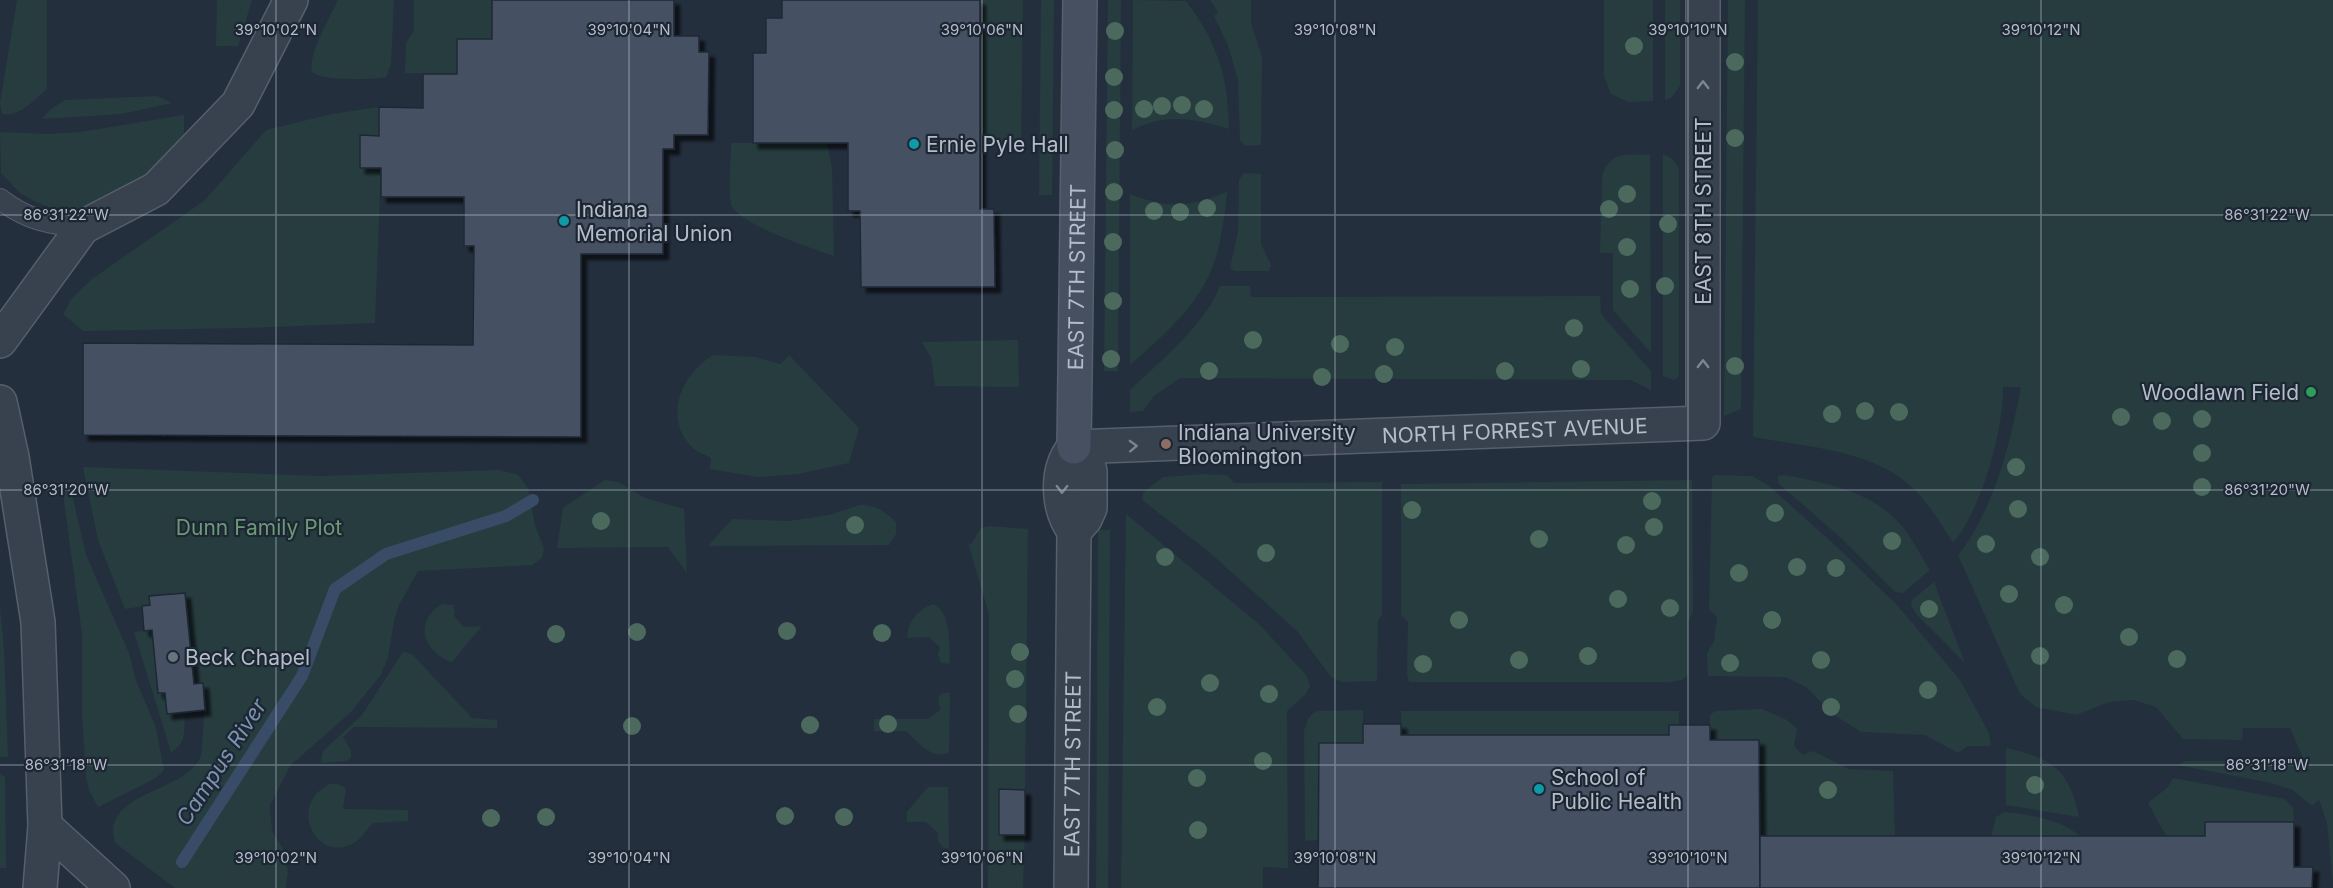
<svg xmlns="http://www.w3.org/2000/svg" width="2333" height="888" viewBox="0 0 2333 888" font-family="Inter,sans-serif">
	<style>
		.green { fill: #263c3f }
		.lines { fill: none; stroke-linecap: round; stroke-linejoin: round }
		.stream { stroke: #394c67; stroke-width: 12 }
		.building { fill: #455162; stroke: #1f2835; stroke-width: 1.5; filter: url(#shadow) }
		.lane-casing { stroke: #565f6c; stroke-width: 22 }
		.street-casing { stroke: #565f6c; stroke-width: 36 }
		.secondary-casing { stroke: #565f6c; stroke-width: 36 }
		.lane { stroke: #38414e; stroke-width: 20 }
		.street { stroke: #38414e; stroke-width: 33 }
		.secondary { stroke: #465061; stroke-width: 33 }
		.tree { fill: #4b6a5d }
		.oneway { stroke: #7c8592 }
		.ticks { fill: none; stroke: #b4bcc9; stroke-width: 1.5; stroke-opacity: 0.45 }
		.culture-dot { fill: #0f9aa8; stroke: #1d2633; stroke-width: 2 }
		.leisure-dot { fill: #2e9e5b; stroke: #1d2633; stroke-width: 2 }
		.education-dot { fill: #8d6e63; stroke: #1d2633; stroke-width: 2 }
		.worship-dot { fill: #6b7280; stroke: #1d2633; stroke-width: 2 }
		.labels { text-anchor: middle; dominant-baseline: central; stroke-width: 4.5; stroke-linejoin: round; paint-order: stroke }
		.poi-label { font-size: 21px; fill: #b4bcc9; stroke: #1d2633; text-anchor: start }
		.street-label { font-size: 21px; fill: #b4bcc9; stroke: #1d2633 }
		.park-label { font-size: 21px; fill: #6b9a76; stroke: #1d2633 }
		.water-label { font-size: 22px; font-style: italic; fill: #7c92b1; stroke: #1d2633 }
		.ticks-label { font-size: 15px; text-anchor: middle; fill: #b4bcc9; stroke: #1d2633; stroke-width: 4.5; stroke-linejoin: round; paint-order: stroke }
	</style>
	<defs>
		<filter id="shadow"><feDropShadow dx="5.5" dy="5.5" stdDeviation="1.5" flood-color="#0009"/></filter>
	</defs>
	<rect width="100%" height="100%" fill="#242f3e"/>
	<g class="green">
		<path d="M17,0h30v89c-13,11 -27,28 -45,25l-2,-11z"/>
		<polygon points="217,0 252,0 238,46 216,46"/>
		<path d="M338,0h56l-3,64 -5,13c-15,3 -64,4 -74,-5 -4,-19 18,-54 26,-72z"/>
		<polygon points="414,0 492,0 492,39 457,74 405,73 406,43 414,30"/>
		<polygon points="980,0 1023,0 1021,147 980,146"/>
		<polygon points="1041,0 1054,0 1052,195 1039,195"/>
		<polygon points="1108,0 1121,0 1118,371 1104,371"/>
		<path d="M1133,0l53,1c32,43 42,75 43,128 -36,-11 -62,-16 -97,1z"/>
		<polygon points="1210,0 1251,0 1251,23 1262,57 1261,145 1246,146 1240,141 1238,80 1228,45 1214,16 1218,12"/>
		<polygon points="1604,0 1653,0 1653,101 1628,102 1611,94 1604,76"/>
		<polygon points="1665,0 1680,0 1680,86 1671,98 1665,100"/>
		<polygon points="1728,0 1745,0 1741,409 1724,416"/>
		<path d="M1758,0h575v884l-6,-61 -8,-23 -7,6 -19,-16 -22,-7 -93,-18 8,-4h98l19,5 7,8 -20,-46h-47l-1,12 -59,-1 -27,-32 -22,-7 -25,2 -33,13 -40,-8 -16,-13 -62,-139c36,-45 52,-111 63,-168h-18c1,42 -22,124 -50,156 -17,-28 -36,-59 -67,-74 -39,-21 -90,-24 -133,-32z"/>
		<polygon points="157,96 172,103 122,114 42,119 51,109 65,100"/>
		<polygon points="379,107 379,136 360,136 360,168 381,168 375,323 245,328 83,331 63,314 72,298 92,279 205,200 266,130 332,114"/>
		<polygon points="184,115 184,143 159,168 86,210 48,207 34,201 20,193 1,173 0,132 48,134 80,132"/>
		<path d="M731,143h96l5,25 2,88c-21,-7 -97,-32 -103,-52 -3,-11 0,-47 0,-61z"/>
		<polygon points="1663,154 1671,158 1679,168 1679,376 1674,380 1663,376"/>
		<path d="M1650,155l1,198 -38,-43v-57h-13l2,-77c9,-26 25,-21 48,-21z"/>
		<polygon points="1244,173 1261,174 1261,244 1271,265 1269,271 1234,271 1230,268 1238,231 1239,180"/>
		<path d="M1227,192c-2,22 -5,44 -11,65 -13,45 -52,78 -86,108v-171c37,15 60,13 97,-2z"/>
		<path d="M1220,286h30l1,11 349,-1 1,18 50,57v19l-20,-10 -451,-2 -26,18 -11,15 -13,1v-22c30,-29 75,-65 90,-104z"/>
		<polygon points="1018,340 1019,387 935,386 931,358 922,342"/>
		<path d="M713,355l42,2 26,7 8,-9 70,73 -10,35 -51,11 -40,3 -48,-8 1,-11c-8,-4 -17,-7 -23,-15 -24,-31 -4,-70 25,-88z"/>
		<path d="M83,467l238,9 178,-6 19,5 10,13 7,38 9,22 -2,10 -10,7 -114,6 -19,34 -5,15 -6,38 -8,18 -29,36 -61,54 -20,39 2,26 10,16 6,24 -2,17h-111l-60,-45c-15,-51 69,-50 85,-85 2,-4 1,-10 2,-14 2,-21 3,-40 1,-61l-9,1 -9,-91 -36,3 1,9 -25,4 -27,-69z"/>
		<polygon points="1203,474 1227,475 1234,483 1382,482 1382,614 1378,621 1377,681 1342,682 1331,677 1297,631 1209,552 1142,500 1143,493 1163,477"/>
		<polygon points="1715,475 1752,476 1768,485 1836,546 1898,606 1960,680 1989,733 1991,746 1968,746 1958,753 1925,735 1861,732 1834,715 1806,687 1785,677 1708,676 1707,653 1714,641 1717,617 1709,610 1712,477"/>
		<path d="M1784,475c42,8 85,15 115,48 12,12 21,32 31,47l-27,23 -8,-1 -56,-56 -61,-53v-7z"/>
		<polygon points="605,480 618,482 645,498 684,509 687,573 668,547 557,548 563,508"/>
		<polygon points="1692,480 1693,611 1688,623 1688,675 1682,680 1670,682 1409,682 1407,674 1408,622 1401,615 1401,484"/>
		<polygon points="68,486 71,490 86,555 129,653 136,680 156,728 164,770 156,778 98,807 89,790 86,777 82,714 82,634 63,494 63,489"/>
		<path d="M860,505c16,0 25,6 36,17v12l-7,11 -181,1 24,-27 57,2 40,-6z"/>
		<polygon points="1126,514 1259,624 1307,676 1310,686 1306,694 1287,711 1288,868 1263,867 1263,888 1121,888"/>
		<polygon points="989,526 1028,529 1025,790 999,790 999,835 1025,835 1023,888 988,888 989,614 968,543 971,544 981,528"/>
		<polygon points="1098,530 1110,530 1108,888 1096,888"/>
		<polygon points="1934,582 1965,663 1916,614 1911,604 1912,600"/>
		<path d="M442,604l11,1 2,7 -1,4 10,11 18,-1 -30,36c-29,-10 -39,-40 -10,-58z"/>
		<path d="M933,604c19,7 16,43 17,60l-9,-1 -3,-8 2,-8 -11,-10 -22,1c1,-17 10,-28 26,-34z"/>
		<polygon points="0,606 4,650 8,757 0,757"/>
		<path d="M152,630l13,63 2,21 18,-1c-1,15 2,31 -14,39l-37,-120z"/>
		<polygon points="403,652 412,654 472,718 497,720 497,728 354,727 343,737 351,750 351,757 347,761 321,763 323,751 362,715"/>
		<path d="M943,693h7l-1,59c-16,10 -32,-11 -43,-21h-32v-12h54l13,-10 -3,-6 1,-7z"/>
		<polygon points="1762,709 1787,720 1797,729 1794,746 1803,755 1813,751 1849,769 1893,771 1895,836 1760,836 1759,741 1710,740 1710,715 1715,711"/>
		<polygon points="1363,710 1363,743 1319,743 1319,840 1305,841 1304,730 1308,719 1313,713 1319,711"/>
		<polygon points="1401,711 1679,711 1679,725 1669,725 1669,735 1401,735"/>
		<path d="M2006,748c47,10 63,22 73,69l-73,-12z"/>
		<polygon points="0,774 5,777 6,868 0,868"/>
		<polygon points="2173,778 2285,799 2293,808 2294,822 2206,822 2205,836 2166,836 2148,803 2168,787"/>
		<path d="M330,784h7l9,4 -3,21 65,1v11l-35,2c-5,5 -10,13 -16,18 -37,27 -73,-35 -27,-57z"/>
		<polygon points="928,787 948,787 949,849 942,847 937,838 938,833 926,822 907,822 907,812"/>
		<path d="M2004,812c25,2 57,8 76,24h-89l5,-19z"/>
	</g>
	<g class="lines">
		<polyline class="stream" points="182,862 302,676 335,589 386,554 506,516 533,500"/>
	</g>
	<g class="building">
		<polygon points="492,0 674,0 674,36 699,36 699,52 709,52 708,135 674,135 674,149 663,149 663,254 581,254 581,437 83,435 83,343 473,345 474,246 464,246 464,197 381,197 381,168 360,168 360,135 379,136 379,107 423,108 423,74 457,74 457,39 492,39"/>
		<polygon points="782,0 980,0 980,209 994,209 995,287 861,287 860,211 848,211 848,143 753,143 753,53 766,53 766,18 782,18"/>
		<polygon points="185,593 194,684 203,683 205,710 167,714 165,693 158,693 152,630 144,631 142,606 150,605 149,596"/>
		<polygon points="1363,724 1401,724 1401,735 1669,735 1669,725 1710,725 1710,740 1759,740 1760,888 1318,888 1319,743 1363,743"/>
		<polygon points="999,789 1025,790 1025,835 999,835"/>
		<polygon points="2205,822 2294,822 2294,867 2313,867 2312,888 1760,888 1760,836 2205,836"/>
	</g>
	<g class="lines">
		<defs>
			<path id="lane" d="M0,199c27,21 49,25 83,28"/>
			<g id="street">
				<polyline points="0,341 83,227 156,189 238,104 291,0"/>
				<polyline points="0,402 12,457 38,622 45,826 40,888"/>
				<path id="s1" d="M1074,447l629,-24v-423"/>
				<polyline points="1074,531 1085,519 1090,508 1090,471 1087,462 1074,447"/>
				<polyline points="45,826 113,888"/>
				<path id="s2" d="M1071,888l3,-357c-17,-23 -19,-61 0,-84"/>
			</g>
			<g id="secondary">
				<path id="s3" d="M1074,447l6,-447"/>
			</g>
		</defs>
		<use href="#lane" class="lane-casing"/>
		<use href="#street" class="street-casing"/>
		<use href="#secondary" class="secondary-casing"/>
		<use href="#lane" class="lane"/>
		<use href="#street" class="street"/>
		<use href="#secondary" class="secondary"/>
	</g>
	<g class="tree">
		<circle cx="1115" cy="31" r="9"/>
		<circle cx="1634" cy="46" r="9"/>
		<circle cx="1735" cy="62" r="9"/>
		<circle cx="1114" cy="77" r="9"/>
		<circle cx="1182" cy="105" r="9"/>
		<circle cx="1162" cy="106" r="9"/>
		<circle cx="1144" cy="109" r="9"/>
		<circle cx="1204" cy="109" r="9"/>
		<circle cx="1114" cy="110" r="9"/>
		<circle cx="1735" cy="138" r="9"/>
		<circle cx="1115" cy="150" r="9"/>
		<circle cx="1114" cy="192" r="9"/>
		<circle cx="1627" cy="194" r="9"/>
		<circle cx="1207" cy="208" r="9"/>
		<circle cx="1609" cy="209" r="9"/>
		<circle cx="1154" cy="211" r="9"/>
		<circle cx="1180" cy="212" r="9"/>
		<circle cx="1668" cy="224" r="9"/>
		<circle cx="1113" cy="242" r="9"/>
		<circle cx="1627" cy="247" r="9"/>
		<circle cx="1665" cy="286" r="9"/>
		<circle cx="1630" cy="289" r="9"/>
		<circle cx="1113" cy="301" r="9"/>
		<circle cx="1574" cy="328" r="9"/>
		<circle cx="1253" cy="340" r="9"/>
		<circle cx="1340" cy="344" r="9"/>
		<circle cx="1395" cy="347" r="9"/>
		<circle cx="1111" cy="359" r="9"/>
		<circle cx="1735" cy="366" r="9"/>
		<circle cx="1581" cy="369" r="9"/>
		<circle cx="1209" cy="371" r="9"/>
		<circle cx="1505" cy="371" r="9"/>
		<circle cx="1384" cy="374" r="9"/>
		<circle cx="1322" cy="377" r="9"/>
		<circle cx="1865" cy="411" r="9"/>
		<circle cx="1899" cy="412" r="9"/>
		<circle cx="1832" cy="414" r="9"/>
		<circle cx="2121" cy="417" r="9"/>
		<circle cx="2202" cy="419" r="9"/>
		<circle cx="2162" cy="421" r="9"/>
		<circle cx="2202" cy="453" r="9"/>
		<circle cx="2016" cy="467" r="9"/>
		<circle cx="2202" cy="487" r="9"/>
		<circle cx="1652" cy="501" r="9"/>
		<circle cx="2018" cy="509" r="9"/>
		<circle cx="1412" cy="510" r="9"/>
		<circle cx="1775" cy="513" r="9"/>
		<circle cx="601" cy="521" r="9"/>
		<circle cx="855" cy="525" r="9"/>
		<circle cx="1654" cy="527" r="9"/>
		<circle cx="1539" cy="539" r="9"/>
		<circle cx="1892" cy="541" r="9"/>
		<circle cx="1986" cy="544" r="9"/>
		<circle cx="1626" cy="545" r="9"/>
		<circle cx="1266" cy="553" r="9"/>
		<circle cx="1165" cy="557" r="9"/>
		<circle cx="2040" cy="557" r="9"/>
		<circle cx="1797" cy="567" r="9"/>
		<circle cx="1836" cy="568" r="9"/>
		<circle cx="1739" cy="573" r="9"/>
		<circle cx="2009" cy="594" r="9"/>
		<circle cx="1618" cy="599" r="9"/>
		<circle cx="2064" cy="605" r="9"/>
		<circle cx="1670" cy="608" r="9"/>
		<circle cx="1929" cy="609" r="9"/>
		<circle cx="1459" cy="620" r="9"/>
		<circle cx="1772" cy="620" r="9"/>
		<circle cx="787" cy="631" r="9"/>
		<circle cx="637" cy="632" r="9"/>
		<circle cx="882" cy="633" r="9"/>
		<circle cx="556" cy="634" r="9"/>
		<circle cx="2129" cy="637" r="9"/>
		<circle cx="1020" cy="652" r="9"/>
		<circle cx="1588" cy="656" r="9"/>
		<circle cx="2040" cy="656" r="9"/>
		<circle cx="2177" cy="659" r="9"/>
		<circle cx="1519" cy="660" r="9"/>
		<circle cx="1821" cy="660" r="9"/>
		<circle cx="1730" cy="663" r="9"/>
		<circle cx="1423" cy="664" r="9"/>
		<circle cx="1015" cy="679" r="9"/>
		<circle cx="1210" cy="683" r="9"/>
		<circle cx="1928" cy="690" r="9"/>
		<circle cx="1269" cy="694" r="9"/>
		<circle cx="1157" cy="707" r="9"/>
		<circle cx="1831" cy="707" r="9"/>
		<circle cx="1018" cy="714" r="9"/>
		<circle cx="888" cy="724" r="9"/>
		<circle cx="810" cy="725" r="9"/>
		<circle cx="632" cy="726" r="9"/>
		<circle cx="1263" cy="761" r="9"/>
		<circle cx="1197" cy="778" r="9"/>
		<circle cx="2035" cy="785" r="9"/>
		<circle cx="1828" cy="790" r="9"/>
		<circle cx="785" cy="816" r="9"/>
		<circle cx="546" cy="817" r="9"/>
		<circle cx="844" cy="817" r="9"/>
		<circle cx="491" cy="818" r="9"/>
		<circle cx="1198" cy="830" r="9"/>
	</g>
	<defs><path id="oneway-chevron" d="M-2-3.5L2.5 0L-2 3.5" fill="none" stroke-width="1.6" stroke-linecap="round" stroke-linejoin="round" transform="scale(1.5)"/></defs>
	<g class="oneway">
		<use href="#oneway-chevron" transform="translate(1703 85) rotate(-90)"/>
		<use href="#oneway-chevron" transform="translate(1703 364) rotate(-90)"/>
		<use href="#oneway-chevron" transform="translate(1133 446) rotate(-2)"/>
		<use href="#oneway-chevron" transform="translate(1062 489) rotate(91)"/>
	</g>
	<path class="ticks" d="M276,0v888M629,0v888M982,0v888M1335,0v888M1688,0v888M2041,0v888M0,215h2333M0,490h2333M0,765h2333"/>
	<g class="culture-dot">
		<circle cx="914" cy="144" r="6"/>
		<circle cx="564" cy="221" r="6"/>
		<circle cx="1539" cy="789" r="6"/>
	</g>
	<circle class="leisure-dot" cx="2311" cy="392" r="6"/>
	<circle class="education-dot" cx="1166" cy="444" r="6"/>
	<circle class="worship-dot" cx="173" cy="657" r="6"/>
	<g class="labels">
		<g class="poi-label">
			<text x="926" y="144">Ernie Pyle Hall</text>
			<text x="576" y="209">Indiana<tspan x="576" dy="24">Memorial Union</tspan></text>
			<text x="2299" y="392" text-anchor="end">Woodlawn Field</text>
			<text x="1178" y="432">Indiana University<tspan x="1178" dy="24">Bloomington</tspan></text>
			<text x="185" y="657">Beck Chapel</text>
			<text x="1551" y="777">School of<tspan x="1551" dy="24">Public Health</tspan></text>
		</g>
		<g class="street-label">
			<text transform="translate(1703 211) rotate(-90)">EAST 8TH STREET</text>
			<text stroke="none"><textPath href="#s3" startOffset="170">EAST 7TH STREET</textPath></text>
			<text stroke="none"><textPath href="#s1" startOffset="441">NORTH FORREST AVENUE</textPath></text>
			<text stroke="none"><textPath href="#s2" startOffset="124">EAST 7TH STREET</textPath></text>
		</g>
		<g class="park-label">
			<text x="259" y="527">Dunn Family Plot</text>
		</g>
		<g class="water-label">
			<text transform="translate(221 762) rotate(-57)">Campus River</text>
		</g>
	</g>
	<g class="ticks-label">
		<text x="276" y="35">39°10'02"N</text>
		<text x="629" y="35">39°10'04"N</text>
		<text x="982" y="35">39°10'06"N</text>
		<text x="1335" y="35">39°10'08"N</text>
		<text x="1688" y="35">39°10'10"N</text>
		<text x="2041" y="35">39°10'12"N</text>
		<text x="2267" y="220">86°31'22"W</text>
		<text x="66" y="220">86°31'22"W</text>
		<text x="2267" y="495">86°31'20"W</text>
		<text x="66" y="495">86°31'20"W</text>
		<text x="2267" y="770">86°31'18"W</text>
		<text x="66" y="770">86°31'18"W</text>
		<text x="276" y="863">39°10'02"N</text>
		<text x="629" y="863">39°10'04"N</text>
		<text x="982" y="863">39°10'06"N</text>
		<text x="1335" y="863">39°10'08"N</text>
		<text x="1688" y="863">39°10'10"N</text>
		<text x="2041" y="863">39°10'12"N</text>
	</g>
</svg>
